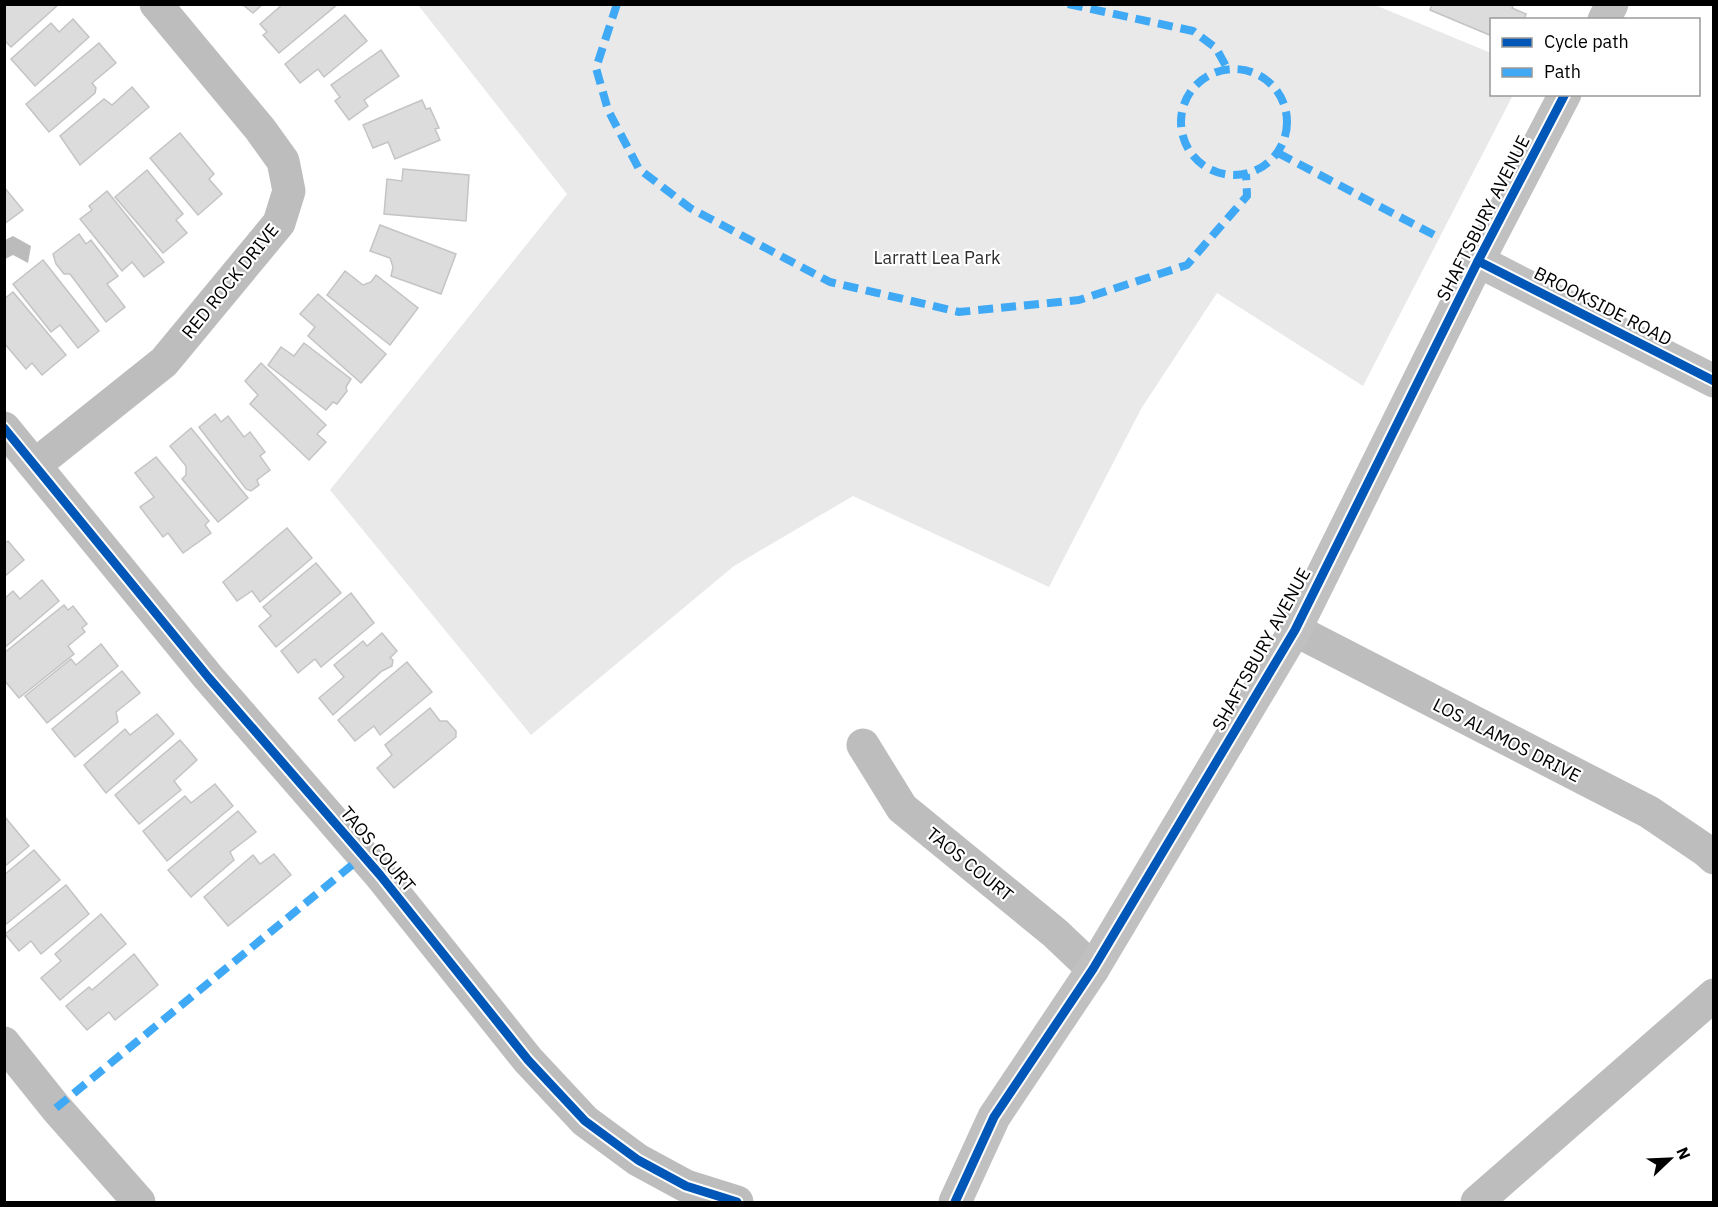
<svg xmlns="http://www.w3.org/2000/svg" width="1718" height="1207" viewBox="0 0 1718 1207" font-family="'IBM Plex Sans',sans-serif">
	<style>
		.green { fill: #e9e9e9 }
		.water { fill: #bbb }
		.building { fill: #dcdcdc; stroke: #c4c4c4; stroke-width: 1.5 }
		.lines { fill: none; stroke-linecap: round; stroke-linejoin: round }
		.street { stroke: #bdbdbd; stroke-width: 33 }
		.secondary { stroke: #c0c0c0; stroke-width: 33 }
		.quiet { stroke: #3fa9f5; stroke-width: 8; stroke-dasharray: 15 8; stroke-linecap: butt }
		.cycleway-casing { stroke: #fff; stroke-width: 13 }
		.cycleway { stroke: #0057b8; stroke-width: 9 }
		.labels { text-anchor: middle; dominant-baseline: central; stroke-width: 4.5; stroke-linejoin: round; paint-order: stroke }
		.street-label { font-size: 18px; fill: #000; stroke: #fff }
		.park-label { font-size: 18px; fill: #2e2e2e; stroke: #fff }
	</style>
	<rect width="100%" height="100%" fill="#fff"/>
	<polygon class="green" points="418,5 1375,5 1491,53 1492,94 1513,95 1363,386 1217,293 1141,409 1049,587 853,496 734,566 531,735 330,490 567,194"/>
	<polygon class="water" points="13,236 31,246 28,263 13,255 5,259 5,240"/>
	<g class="building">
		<polygon points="4,4 57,4 58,5 11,47 4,40"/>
		<polygon points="242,4 263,4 253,13"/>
		<polygon points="283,4 338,4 279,53 263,35 267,32 260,24"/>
		<polygon points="1432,4 1514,4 1512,8 1526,14 1524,20 1492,20 1492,36 1430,10"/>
		<polygon points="345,15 367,41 324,77 318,69 300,83 285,64"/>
		<polygon points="73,19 89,37 35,86 11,59 51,23 59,32"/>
		<polygon points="99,43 116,63 92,83 96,88 95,93 49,132 26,104"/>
		<polygon points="381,50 399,76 364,100 368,106 349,120 335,101 340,97 331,85"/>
		<polygon points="132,87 149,107 80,165 60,136 104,99 112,105"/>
		<polygon points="422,100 426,109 430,108 439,128 435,129 440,140 395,159 388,142 373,148 363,125"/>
		<polygon points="180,133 214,174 209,179 222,194 198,215 150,158"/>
		<polygon points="403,169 469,175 466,221 384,214 387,179 402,181"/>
		<polygon points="147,170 183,214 176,220 187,233 163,253 115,197"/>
		<polygon points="4,187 23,210 4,224"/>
		<polygon points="107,191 164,262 144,277 132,262 122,271 80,219 92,210 89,206"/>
		<polygon points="380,225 456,254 441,294 391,276 393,267 390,258 370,251"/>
		<polygon points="79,234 86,244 91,240 118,276 107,284 125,307 106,322 70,274 64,274 56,264 53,254"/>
		<polygon points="43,260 99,331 78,348 60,325 51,332 13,284"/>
		<polygon points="345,271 363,285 371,282 376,275 418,308 390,345 327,295"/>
		<polygon points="13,292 66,355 42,375 32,363 26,369 4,343 4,299"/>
		<polygon points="318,294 386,354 361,383 308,336 315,327 300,314"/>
		<polygon points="304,343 351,379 346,387 347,391 337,404 333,402 326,410 268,365 281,347 294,356"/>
		<polygon points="261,363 326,425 317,434 326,442 309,460 250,404 258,395 245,381"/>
		<polygon points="215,414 221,422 228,416 244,437 250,432 265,452 260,456 270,470 257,480 259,485 251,491 246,489 199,427"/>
		<polygon points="191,428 248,498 218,522 182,479 186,475 186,466 170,446"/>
		<polygon points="156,457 209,521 205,525 211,533 183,553 168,533 163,537 140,507 154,497 135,473"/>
		<polygon points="287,528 312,558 260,602 252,591 237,601 223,582"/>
		<polygon points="8,541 24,560 4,577 4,544"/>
		<polygon points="316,563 341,593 276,647 259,626 271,616 263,607"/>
		<polygon points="42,580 59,601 4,648 4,599 13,591 20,599"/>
		<polygon points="351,593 374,623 321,667 315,659 298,673 281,651"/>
		<polygon points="64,605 68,610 73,606 87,624 82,628 85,632 68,646 74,654 19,698 4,680 4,653"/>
		<polygon points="382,633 397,651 390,658 393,660 392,666 382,671 333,715 319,698 344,677 334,665 363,641 367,646"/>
		<polygon points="101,644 118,666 47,723 25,696 71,659 76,665"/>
		<polygon points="407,662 432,692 380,735 374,726 355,741 338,720"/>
		<polygon points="122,671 140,693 116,712 118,722 75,757 52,729"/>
		<polygon points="430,708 440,721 447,721 456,731 456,737 394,788 377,768 392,755 385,745"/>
		<polygon points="157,714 174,734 106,793 84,765 125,729 130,735"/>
		<polygon points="180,740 197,760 174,781 181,790 139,824 115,795"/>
		<polygon points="215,784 233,806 167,861 143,831 185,796 191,803"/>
		<polygon points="238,811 256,832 230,852 234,860 191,897 168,870"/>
		<polygon points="5,817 29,846 4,867 4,818"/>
		<polygon points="34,850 60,880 4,926 4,875"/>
		<polygon points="274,854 291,875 228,926 204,897 253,855 260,864"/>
		<polygon points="66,885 89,914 41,954 31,941 19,951 5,934"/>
		<polygon points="101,914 126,944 60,1000 41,978 61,961 55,954"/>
		<polygon points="134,954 158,985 115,1020 109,1012 87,1030 66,1006 89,987 92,990"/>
	</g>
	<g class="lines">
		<g class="street">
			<polyline points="4,428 208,677 380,875 528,1060 585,1121 638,1160 686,1186 737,1202"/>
			<polyline points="35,465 164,362 279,223 289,191 283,161 260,129 156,4"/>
			<polyline points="1295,630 1649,812 1705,850 1714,858"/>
			<polyline points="863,745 902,808 1055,933 1093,969"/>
			<polyline points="4,1043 56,1108 139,1202"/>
			<polyline points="1477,1202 1714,995"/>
		</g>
		<g class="secondary">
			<polyline points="1604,20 1612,4"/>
			<polyline points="1478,261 1714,381"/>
			<polyline points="955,1202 994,1117 1093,969 1295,630 1478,261 1565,94"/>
		</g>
		<g class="quiet">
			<polyline points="617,4 596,68 608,110 639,169 690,208 830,282 959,312 1079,300 1187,265 1247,196 1246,174"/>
			<polyline points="1068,4 1193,31 1216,48 1227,68"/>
			<circle cx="1234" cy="122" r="53"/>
			<polyline points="1278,153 1438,237"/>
			<polyline points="56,1108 363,856"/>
		</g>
		<defs>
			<g id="cycleway">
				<polyline points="1478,261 1714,381"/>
				<polyline points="4,428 208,677 380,875 528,1060 585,1121 638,1160 686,1186 737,1202"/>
				<polyline points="955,1202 994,1117 1093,969 1295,630 1478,261 1565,94"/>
			</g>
		</defs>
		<use href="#cycleway" class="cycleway-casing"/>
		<use href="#cycleway" class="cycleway"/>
	</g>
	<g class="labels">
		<g class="street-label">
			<text transform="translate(1483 218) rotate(-63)">SHAFTSBURY AVENUE</text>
			<text transform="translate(230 281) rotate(-51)">RED ROCK DRIVE</text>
			<text transform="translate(1603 306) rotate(27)">BROOKSIDE ROAD</text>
			<text transform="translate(1261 649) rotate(-61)">SHAFTSBURY AVENUE</text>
			<text transform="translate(1507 740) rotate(27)">LOS ALAMOS DRIVE</text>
			<text transform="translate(378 849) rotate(50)">TAOS COURT</text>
			<text transform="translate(970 864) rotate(39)">TAOS COURT</text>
		</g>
		<g class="park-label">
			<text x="937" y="257">Larratt Lea Park</text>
		</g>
	</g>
	<rect width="1718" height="1207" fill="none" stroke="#000000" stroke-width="12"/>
	<rect x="1490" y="18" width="210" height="78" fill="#ffffff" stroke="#999999" stroke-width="1.5"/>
	<rect x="1502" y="38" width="30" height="9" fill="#0057b8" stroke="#999999" stroke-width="1.5"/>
	<text x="1544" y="48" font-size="18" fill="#000000">Cycle path</text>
	<rect x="1502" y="68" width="30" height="9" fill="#3fa9f5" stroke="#999999" stroke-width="1.5"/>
	<text x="1544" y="78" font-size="18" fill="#000000">Path</text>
	<g transform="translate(1670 1159) rotate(67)" stroke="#ffffff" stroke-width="4.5" paint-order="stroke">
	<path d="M0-4.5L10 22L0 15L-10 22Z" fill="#000000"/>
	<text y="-9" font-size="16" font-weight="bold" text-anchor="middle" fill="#000000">N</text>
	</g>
</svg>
